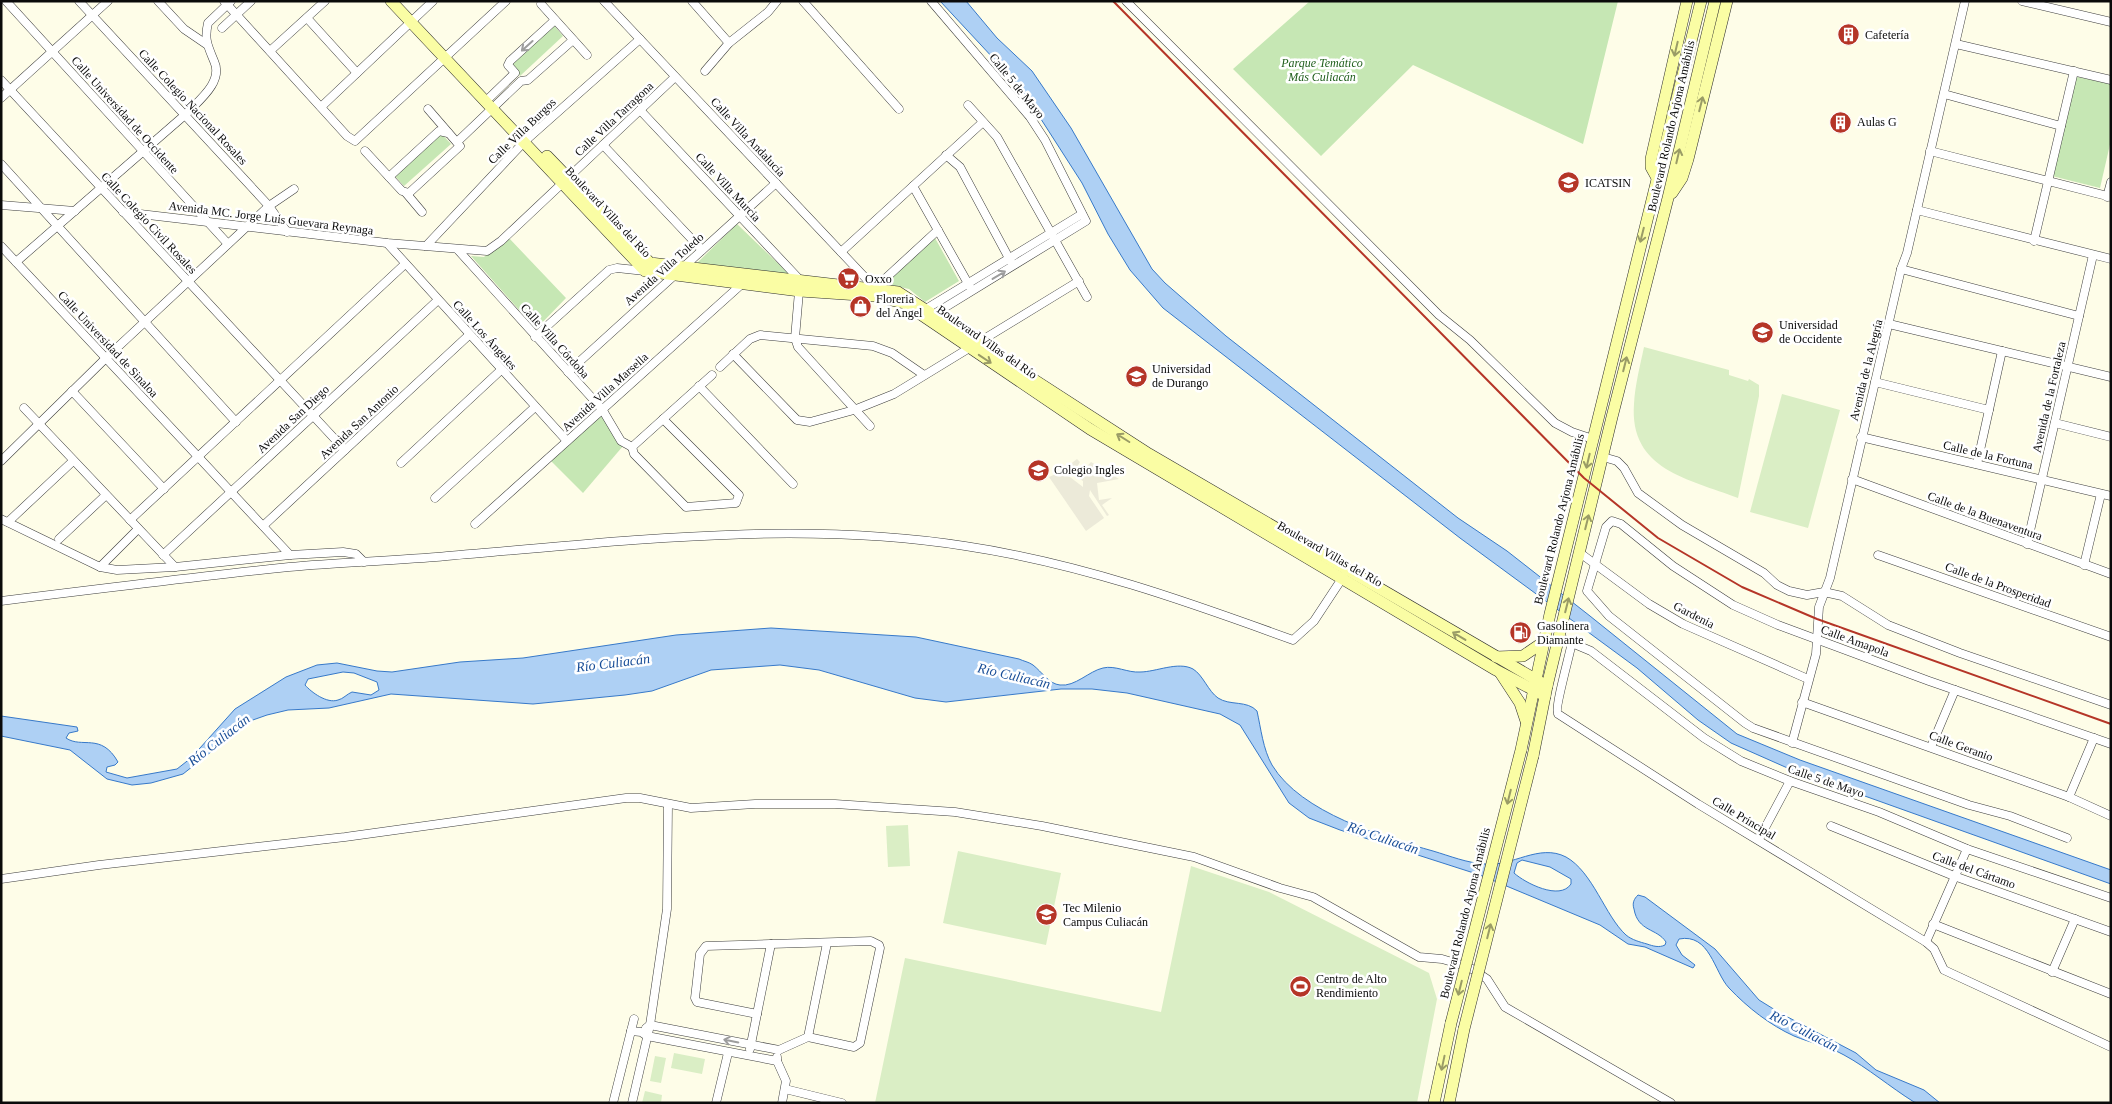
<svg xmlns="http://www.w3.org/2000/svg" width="2112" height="1104" viewBox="0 0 2112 1104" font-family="'Times New Roman',serif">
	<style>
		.green { fill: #c6e7b4 }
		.pitch { fill: #daeec5 }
		.plaza { fill: #ecead9 }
		.water { fill: #aed0f4; stroke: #3779c9; fill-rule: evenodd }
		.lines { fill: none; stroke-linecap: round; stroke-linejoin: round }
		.street-casing { stroke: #3d3d3d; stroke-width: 9 }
		.secondary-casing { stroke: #2c2c2c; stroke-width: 12 }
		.street { stroke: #fff; stroke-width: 8 }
		.secondary { stroke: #fafda4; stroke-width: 11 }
		.rail { stroke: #b53527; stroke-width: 2 }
		.secondary-bridge-casing { stroke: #2c2c2c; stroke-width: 12; stroke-linecap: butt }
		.secondary-bridge { stroke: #fafda4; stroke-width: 11 }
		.oneway { stroke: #9d9d9d }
		.oneway2 { stroke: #9a9c66 }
		.labels { text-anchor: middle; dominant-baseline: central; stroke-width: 5; stroke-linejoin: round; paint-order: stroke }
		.poi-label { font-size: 12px; fill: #0a0a0a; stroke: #fff; text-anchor: start }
		.park-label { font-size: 12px; font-style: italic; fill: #215f1d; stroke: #fff }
		.street-label { font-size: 12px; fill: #0a0a0a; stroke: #fff }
		.water-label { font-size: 14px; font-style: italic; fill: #184d97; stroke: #fff }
	</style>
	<rect width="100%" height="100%" fill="#fefde8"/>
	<g class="green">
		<polygon points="1310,1 1618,1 1583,144 1413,65 1321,156 1233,69"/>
		<polygon points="552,23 563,36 520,76 509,63"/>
		<polygon points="2073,76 2111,84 2111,140 2100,188 2052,176"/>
		<polygon points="440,132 451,144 404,186 394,175"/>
		<polygon points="737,224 789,274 696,264"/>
		<polygon points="507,236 566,298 536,329 471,256 484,257"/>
		<polygon points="935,238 959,281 925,302 909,289 882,283"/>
		<polygon points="602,412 623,446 583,493 549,459"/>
	</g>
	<g class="pitch">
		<path d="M1644,347l85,23v5l19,6 1,-2 10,6v11l-21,102c-49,-19 -109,-28 -104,-94 1,-19 6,-38 10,-57z"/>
		<polygon points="1782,394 1840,410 1808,528 1750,512"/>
		<polygon points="908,825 910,866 888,867 886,826"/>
		<polygon points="958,851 1061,873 1046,945 943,923"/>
		<polygon points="1191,866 1269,892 1429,973 1437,999 1417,1103 875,1103 905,958 1161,1012"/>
		<polygon points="674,1053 705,1059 702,1074 671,1068"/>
		<polygon points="655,1056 666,1058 661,1083 650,1081"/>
		<polygon points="645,1091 662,1095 661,1103 642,1103"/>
	</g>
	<polygon class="plaza" points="1077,459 1080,462 1077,467 1082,472 1091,462 1119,479 1097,483 1099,500 1112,498 1102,505 1109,515 1107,516 1090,490 1089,496 1104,518 1086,531 1049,477 1062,471 1083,487 1083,481 1064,469"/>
	<g class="water">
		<polygon points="940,1 966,1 997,38 1032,71 1071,128 1152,269 1165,283 1226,336 1458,518 1507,551 1590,616 1737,734 1800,760 2111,870 2111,884 1792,770 1731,743 1698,720 1637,668 1460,538 1163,308 1130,270 1108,234 1082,183 1021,88"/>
		<path d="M771,628l145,9 103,22c4,2 10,3 14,6 9,7 16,19 27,20 15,2 29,-14 43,-17 12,-3 25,5 37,4 16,0 38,-11 53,-3 10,6 15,22 25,29 12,8 29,2 39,13 4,18 6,38 15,54 29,48 111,72 161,86 17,5 34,12 52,13 27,3 54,-21 81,-7 27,15 39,59 60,78 6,5 14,7 21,9 6,2 12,4 18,1l1,-3c-9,-14 -28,-10 -32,-33 -2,-6 0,-10 4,-14l7,2 70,52 44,51 21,13 76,40 20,17 48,20 16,13c-7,0 -20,1 -26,-1 -24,-15 -46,-34 -70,-47 -16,-9 -33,-12 -50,-19 -24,-11 -46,-28 -65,-48 -15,-16 -19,-55 -50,-49l-3,6 6,10 13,10 -2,3 -48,-21 -17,-3 -28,-19 -120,-50 -140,-45 -31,-12 -20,-15 -49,-78 -20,-11 -93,-21 -35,-4h-31l-115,13 -31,-4 -96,-28 -39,-5 -69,5 -59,21 -27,4 -92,9 -142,-10 -62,14 -41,2 -21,5 -17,6 -67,53 -32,9 -19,2 -25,-6 -37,-29 -69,-14v-20l76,11 1,4 -9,2 -3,5c16,11 35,-6 52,24l-3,3 -8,2 -1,5 21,6 50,-9 14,-11 44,-49 51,-32 31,-12 20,-2 40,8 15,1 68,-10 63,-4 153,-23zM343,672l11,1 23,9 2,8 -8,5 -19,-3c-5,2 -9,7 -14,8 -11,4 -27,-8 -33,-15l3,-6zM1522,860l28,7 21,12v5c-11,17 -46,-1 -57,-11l3,-10z"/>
	</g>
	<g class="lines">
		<defs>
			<g id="street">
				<polyline points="6,1 228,244"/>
				<polyline points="79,1 269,206 287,232"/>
				<polyline points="158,1 184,29 206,44"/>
				<polyline points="224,1 347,136 355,141 506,1"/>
				<polyline points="604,1 875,288"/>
				<polyline points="692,1 729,43"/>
				<polyline points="803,1 899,109"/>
				<polyline points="931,1 1030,117 1045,140 1086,221 931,316"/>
				<polyline points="1126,1 1439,315 1470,340 1555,423 1572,432 1593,439"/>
				<polyline points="2022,1 2111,22"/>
				<polyline points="541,4 587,55"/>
				<polyline points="307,18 357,73"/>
				<polyline points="222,28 251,1"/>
				<polyline points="1956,44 2111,80"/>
				<polyline points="270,51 325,1"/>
				<polyline points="705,71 729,43 768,12 777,1"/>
				<polyline points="1,80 345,450"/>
				<polyline points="1944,94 2061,126"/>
				<polyline points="1,98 108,1"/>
				<polyline points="485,102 515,73 508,65 510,61 555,20"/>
				<polyline points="968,105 997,137 1087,297"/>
				<polyline points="321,107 433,1"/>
				<polyline points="640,110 800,280 795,338 798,347 870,426"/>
				<polyline points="457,142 521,81 528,80 573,40"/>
				<polyline points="603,145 702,250"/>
				<polyline points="365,151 402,191 409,193 460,146 428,109"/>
				<polyline points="1930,151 2111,197"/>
				<polyline points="946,155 960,167 1011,262"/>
				<polyline points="1,164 236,422"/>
				<polyline points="389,177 439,131 448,133"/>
				<polyline points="913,186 970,287"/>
				<polyline points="406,193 422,212"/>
				<polyline points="2107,197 2111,182"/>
				<polyline points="1,205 75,211"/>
				<polyline points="1917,210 2111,259"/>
				<polyline points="123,212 387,243 487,251 501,241 675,77"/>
				<polyline points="2034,241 2074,71"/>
				<polyline points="387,243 567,441"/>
				<polyline points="1,246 290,555"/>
				<polyline points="426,246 524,142 640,39"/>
				<polyline points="458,250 602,409 621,441 632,447"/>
				<polyline points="841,252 983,122"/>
				<path d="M16,262l170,-148c12,-13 38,-32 28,-53 -6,-15 -10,-21 -6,-38l23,-22"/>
				<polyline points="1901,269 2079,316"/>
				<polyline points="875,288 938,230"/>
				<polyline points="921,312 1082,214"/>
				<polyline points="1889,324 2111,377"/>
				<polyline points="535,337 609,270 617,268 645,271"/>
				<polyline points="733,354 797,420 810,422 854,410 894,394 1079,281"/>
				<polyline points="720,367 750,339 760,335 873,346 892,353 924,375"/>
				<polyline points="568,372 776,183"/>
				<polyline points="1875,382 1989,410"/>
				<polyline points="699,386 793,484"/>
				<polyline points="72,391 164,489"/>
				<polyline points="24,408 175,567"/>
				<polyline points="2055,423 2111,437"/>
				<polyline points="1861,437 2111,496"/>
				<polyline points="632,447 634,454 686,507 736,503 739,495 663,419"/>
				<polyline points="632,447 712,375"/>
				<polyline points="1603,457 1617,461 1624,468 1638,493 1682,525 1764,573 1777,585 1789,591 1807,595 1824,592 1842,596 1888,625 1960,653 2111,705"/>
				<polyline points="1,461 106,358 269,206 294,189"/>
				<polyline points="401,463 501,370"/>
				<polyline points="1977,464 2002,351"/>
				<polyline points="1852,479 2111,574"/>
				<polyline points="435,498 535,407"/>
				<polyline points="1,519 100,567 117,570 175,567 290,555 343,552 356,554 364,562"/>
				<polyline points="130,520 405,264"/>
				<polyline points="8,522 73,461"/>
				<polyline points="475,524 743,283"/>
				<polyline points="263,526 469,335"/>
				<polyline points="59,539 106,495"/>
				<polyline points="2027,544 2093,255"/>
				<polyline points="1580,553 1649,604 1683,624 1808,679"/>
				<polyline points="163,555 438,300"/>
				<polyline points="1878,555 2111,637"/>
				<polyline points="2084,565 2101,494"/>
				<polyline points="100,567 138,529"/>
				<path d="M1,601c96,-12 192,-24 288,-34 52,-5 105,-6 158,-11 172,-14 346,-37 518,-10 114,17 221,55 328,94l21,-19 29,-44"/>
				<polyline points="1560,638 1591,651 1704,738 1741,761 1790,781 1879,812 1967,849 2111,898"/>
				<path d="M1572,642c-2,12 -18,67 -14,72l140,90 228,138 8,7 10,21 167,77"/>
				<polyline points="1802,702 2069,797 2111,816"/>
				<polyline points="1792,743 1816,654 1819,607 1830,578 1901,269 1907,253 1965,1"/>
				<polyline points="1931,747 1955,690"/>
				<polyline points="2069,797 2094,738"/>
				<polyline points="1831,826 1954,876 2111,932"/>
				<polyline points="2067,838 2010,816 1969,805 1753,728 1745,723 1609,616 1587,591 1606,527 1612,521 1621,524 1673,566 1733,605 1778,625 1929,681 2111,744"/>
				<polyline points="1759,839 1790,781"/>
				<polyline points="1,879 99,865 345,837 626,798 640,798 691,808 755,804 835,804 955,812 1042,826 1194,857 1280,888 1313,897 1419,957 1442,959 1469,967 1487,979 1505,1007 1671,1103"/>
				<polyline points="1933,924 2111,994"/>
				<polyline points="1926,942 1967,849"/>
				<polyline points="2052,972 2075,919"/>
				<polyline points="757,1014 697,1002 695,998 700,954 706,946 871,941 879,945 880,948 860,1043 854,1047 808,1037 779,1050"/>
				<polyline points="646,1028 650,1025 779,1050"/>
				<polyline points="631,1031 641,1032 647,1036 777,1061"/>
				<polyline points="808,1037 827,943"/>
				<polyline points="750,1049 771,944"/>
				<polyline points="777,1057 777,1061 786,1081 782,1103"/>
				<polyline points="785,1089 842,1103"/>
				<polyline points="613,1103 634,1019"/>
				<polyline points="632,1103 650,1025 667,909 668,804"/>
				<polyline points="716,1103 728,1053"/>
			</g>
			<g id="secondary">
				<polyline points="391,1 645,271 800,291 874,296 904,303 1090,429 1496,670 1545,696"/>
				<polyline points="547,156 650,263 898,292 1149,454 1547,686"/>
				<polyline points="1656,176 1651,167 1651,159 1687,1"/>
				<polyline points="1672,193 1682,178 1688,159 1727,1"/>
				<polyline points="1496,657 1523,656 1545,641"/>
				<polyline points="1501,674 1520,703 1526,721"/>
				<polyline points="1521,750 1550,614 1701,1"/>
				<polyline points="1533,756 1547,686 1612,417 1668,198 1715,1"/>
				<polyline points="1434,1103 1451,1023"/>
				<polyline points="1449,1103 1464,1029"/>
			</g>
		</defs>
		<use href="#street" class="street-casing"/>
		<use href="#secondary" class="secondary-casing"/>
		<use href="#street" class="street"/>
		<use href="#secondary" class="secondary"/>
		<polyline class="rail" points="1113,1 1584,478 1658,538 1742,587 1817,619 2111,724"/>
		<defs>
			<g id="secondary-bridge">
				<polyline points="1451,1023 1521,750"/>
				<polyline points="1464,1029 1533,756"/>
			</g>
		</defs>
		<use href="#secondary-bridge" class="secondary-bridge-casing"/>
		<use href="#secondary-bridge" class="secondary-bridge"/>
	</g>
	<defs><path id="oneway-shaft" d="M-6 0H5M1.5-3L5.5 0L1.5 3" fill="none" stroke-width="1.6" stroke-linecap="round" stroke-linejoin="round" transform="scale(1.25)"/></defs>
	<g class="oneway">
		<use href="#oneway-shaft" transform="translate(527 46) rotate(138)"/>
		<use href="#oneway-shaft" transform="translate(999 275) rotate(-31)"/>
		<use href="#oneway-shaft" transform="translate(731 1041) rotate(-169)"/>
	</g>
	<g class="oneway2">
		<use href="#oneway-shaft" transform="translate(1676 49) rotate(103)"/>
		<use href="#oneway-shaft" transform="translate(1701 104) rotate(-76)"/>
		<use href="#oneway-shaft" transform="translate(1678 156) rotate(-77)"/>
		<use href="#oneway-shaft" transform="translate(1642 235) rotate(104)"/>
		<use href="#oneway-shaft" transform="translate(985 359) rotate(34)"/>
		<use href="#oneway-shaft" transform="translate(1625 364) rotate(-76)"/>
		<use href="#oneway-shaft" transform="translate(1123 438) rotate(-148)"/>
		<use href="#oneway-shaft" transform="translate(1588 461) rotate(103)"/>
		<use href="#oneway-shaft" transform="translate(1587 522) rotate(-76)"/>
		<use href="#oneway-shaft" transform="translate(1567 605) rotate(-76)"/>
		<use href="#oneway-shaft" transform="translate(1459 636) rotate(-149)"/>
		<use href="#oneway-shaft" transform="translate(1509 797) rotate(104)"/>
		<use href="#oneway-shaft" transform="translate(1489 931) rotate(-76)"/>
		<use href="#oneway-shaft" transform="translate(1460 988) rotate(104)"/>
		<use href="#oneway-shaft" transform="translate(1443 1063) rotate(102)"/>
	</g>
	<defs>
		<symbol id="building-disc" viewBox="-11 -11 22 22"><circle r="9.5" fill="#b53527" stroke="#fff"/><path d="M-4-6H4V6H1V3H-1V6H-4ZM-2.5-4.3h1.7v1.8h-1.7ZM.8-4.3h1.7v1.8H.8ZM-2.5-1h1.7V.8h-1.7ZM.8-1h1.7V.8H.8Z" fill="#fff"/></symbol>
		<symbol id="school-disc" viewBox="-11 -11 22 22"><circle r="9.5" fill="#b53527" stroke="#fff"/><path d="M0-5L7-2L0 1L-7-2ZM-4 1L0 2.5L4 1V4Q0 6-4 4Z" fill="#fff"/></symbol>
		<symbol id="supermarket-disc" viewBox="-11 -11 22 22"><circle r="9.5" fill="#b53527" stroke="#fff"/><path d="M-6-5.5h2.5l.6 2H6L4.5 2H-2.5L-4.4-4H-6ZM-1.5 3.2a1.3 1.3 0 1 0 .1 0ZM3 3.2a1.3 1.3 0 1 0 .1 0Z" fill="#fff"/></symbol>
		<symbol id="shop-disc" viewBox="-11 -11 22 22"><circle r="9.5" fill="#b53527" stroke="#fff"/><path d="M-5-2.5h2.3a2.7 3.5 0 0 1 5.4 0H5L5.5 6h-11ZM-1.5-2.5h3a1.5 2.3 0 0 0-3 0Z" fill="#fff"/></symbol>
		<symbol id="university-disc" viewBox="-11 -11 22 22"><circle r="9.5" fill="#b53527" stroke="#fff"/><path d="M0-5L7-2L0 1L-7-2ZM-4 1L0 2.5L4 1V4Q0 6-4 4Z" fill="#fff"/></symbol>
		<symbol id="fuel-disc" viewBox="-11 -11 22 22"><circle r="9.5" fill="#b53527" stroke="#fff"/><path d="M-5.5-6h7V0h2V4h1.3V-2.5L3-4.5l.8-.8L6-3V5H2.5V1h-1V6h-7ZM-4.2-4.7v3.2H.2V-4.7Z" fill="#fff"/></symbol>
		<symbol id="stadium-disc" viewBox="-11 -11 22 22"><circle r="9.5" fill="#b53527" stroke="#fff"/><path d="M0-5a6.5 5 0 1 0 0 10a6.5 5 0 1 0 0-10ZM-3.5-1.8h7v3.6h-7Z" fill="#fff"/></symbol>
	</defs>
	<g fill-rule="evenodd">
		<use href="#building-disc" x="1836" y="22" width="25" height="25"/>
		<use href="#building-disc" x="1828" y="110" width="25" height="25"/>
		<use href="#school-disc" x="1556" y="170" width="25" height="25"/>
		<use href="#supermarket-disc" x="836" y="266" width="25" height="25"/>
		<use href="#shop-disc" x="848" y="294" width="25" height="25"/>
		<use href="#university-disc" x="1750" y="320" width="25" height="25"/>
		<use href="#university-disc" x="1124" y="364" width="25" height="25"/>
		<use href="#school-disc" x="1026" y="458" width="25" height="25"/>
		<use href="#fuel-disc" x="1508" y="620" width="25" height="25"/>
		<use href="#university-disc" x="1034" y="902" width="25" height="25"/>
		<use href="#stadium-disc" x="1288" y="974" width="25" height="25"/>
	</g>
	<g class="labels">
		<g class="poi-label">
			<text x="1865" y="35">Cafetería</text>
			<text x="1857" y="122">Aulas G</text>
			<text x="1585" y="183">ICATSIN</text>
			<text x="865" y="279">Oxxo</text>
			<text x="876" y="299">Floreria<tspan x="876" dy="14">del Angel</tspan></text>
			<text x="1779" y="325">Universidad<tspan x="1779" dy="14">de Occidente</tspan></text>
			<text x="1152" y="369">Universidad<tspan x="1152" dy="14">de Durango</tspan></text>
			<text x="1054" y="470">Colegio Ingles</text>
			<text x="1537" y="626">Gasolinera<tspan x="1537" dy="14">Diamante</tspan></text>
			<text x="1063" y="908">Tec Milenio<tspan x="1063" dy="14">Campus Culiacán</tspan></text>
			<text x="1316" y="979">Centro de Alto<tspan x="1316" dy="14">Rendimiento</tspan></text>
		</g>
		<g class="park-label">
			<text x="1322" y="63">Parque Temático<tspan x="1322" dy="14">Más Culiacán</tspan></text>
		</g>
		<g class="street-label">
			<text transform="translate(1017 86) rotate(51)">Calle 5 de Mayo</text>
			<text transform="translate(193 107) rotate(47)">Calle Colegio Nacional Rosales</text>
			<text transform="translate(125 115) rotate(48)">Calle Universidad de Occidente</text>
			<text transform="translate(614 119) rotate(-43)">Calle Villa Tarragona</text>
			<text transform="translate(1671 126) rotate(-77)">Boulevard Rolando Arjona Amábilis</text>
			<text transform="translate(522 131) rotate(-44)">Calle Villa Burgos</text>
			<text transform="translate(748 137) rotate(47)">Calle Villa Andalucía</text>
			<text transform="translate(728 187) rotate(47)">Calle Villa Murcia</text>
			<text transform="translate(608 212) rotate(47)">Boulevard Villas del Río</text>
			<text transform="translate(271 218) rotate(7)">Avenida MC. Jorge Luis Guevara Reynaga</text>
			<text transform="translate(149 223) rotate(47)">Calle Colegio Civil Rosales</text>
			<text transform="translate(664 269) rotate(-42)">Avenida Villa Toledo</text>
			<text transform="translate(485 335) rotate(48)">Calle Los Ángeles</text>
			<text transform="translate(555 341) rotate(48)">Calle Villa Córdoba</text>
			<text transform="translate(987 342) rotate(35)">Boulevard Villas del Río</text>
			<text transform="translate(108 344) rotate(47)">Calle Universidad de Sinaloa</text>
			<text transform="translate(1866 370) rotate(-76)">Avenida de la Alegría</text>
			<text transform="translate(605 392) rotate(-42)">Avenida Villa Marsella</text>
			<text transform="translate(2049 397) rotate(-77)">Avenida de la Fortaleza</text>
			<text transform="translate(293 419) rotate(-43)">Avenida San Diego</text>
			<text transform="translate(359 422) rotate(-43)">Avenida San Antonio</text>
			<text transform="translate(1988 455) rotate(13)">Calle de la Fortuna</text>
			<text transform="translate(1985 516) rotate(20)">Calle de la Buenaventura</text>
			<text transform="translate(1559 519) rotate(-76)">Boulevard Rolando Arjona Amábilis</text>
			<text transform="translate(1330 554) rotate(30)">Boulevard Villas del Río</text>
			<text transform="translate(1998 585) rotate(20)">Calle de la Prosperidad</text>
			<text transform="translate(1694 615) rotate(27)">Gardenia</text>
			<text transform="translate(1855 641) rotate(20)">Calle Amapola</text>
			<text transform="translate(1961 746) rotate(20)">Calle Geranio</text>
			<text transform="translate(1826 781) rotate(19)">Calle 5 de Mayo</text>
			<text transform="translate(1744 818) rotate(31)">Calle Principal</text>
			<text transform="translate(1974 870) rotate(20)">Calle del Cártamo</text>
			<text transform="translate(1465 913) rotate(-76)">Boulevard Rolando Arjona Amábilis</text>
		</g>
		<g class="water-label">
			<text transform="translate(613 663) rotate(-7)">Río Culiacán</text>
			<text transform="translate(1014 676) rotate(13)">Río Culiacán</text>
			<text transform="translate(219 740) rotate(-38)">Río Culiacán</text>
			<text transform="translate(1383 838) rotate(19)">Río Culiacán</text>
			<text transform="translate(1804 1031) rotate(27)">Río Culiacán</text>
		</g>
	</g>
	<rect width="2112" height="1104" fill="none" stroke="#0a0a0a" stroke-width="5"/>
</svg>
